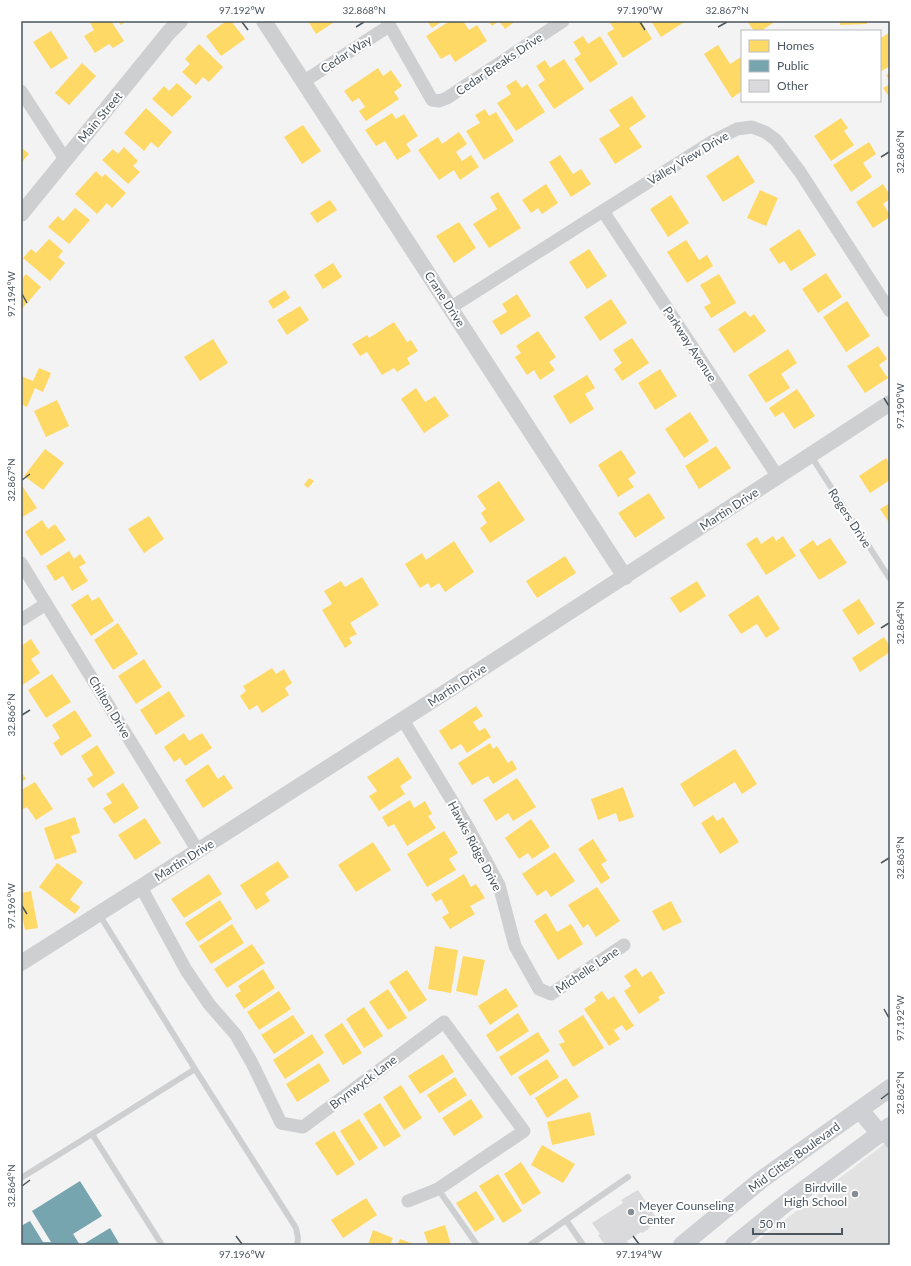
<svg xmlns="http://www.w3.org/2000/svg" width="911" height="1266" viewBox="0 0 911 1266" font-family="Lato,sans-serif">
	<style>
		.education { fill: #e2e2e3 }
		.homes { fill: #ffd966 }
		.public { fill: #76a5af }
		.building { fill: #dadadc }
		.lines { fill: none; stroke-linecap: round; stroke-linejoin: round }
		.service { stroke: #cecfd1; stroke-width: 6 }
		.minor { stroke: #cecfd1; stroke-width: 13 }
		.tertiary { stroke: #cecfd1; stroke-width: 16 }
		.secondary { stroke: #ced0d3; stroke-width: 18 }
		.ticks { fill: none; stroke: #4b565f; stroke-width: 1.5 }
		.poi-dot { fill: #868d93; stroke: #fff; stroke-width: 1.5 }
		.labels { text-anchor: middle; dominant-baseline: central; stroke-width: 4; stroke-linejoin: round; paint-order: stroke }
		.street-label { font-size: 12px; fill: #4b565f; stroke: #fff }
		.poi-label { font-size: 12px; fill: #4b565f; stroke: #fff; text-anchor: end }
		.neatline { fill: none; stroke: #4b565f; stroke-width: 1.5 }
		.ticks-label { font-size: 10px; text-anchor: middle; fill: #4b565f }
	</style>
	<rect width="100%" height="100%" fill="#f4f3f3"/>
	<polygon class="education" points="890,1140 890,1245 752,1245 887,1142"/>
	<g class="homes">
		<polygon points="94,21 111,21 124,41 113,48 109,44 95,53 84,36 94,30 90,23"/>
		<polygon points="118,21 127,21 121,25"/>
		<polygon points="226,21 231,21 245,39 221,56 206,36"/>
		<polygon points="308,21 336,21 316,34"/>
		<polygon points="427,21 443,21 432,28"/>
		<polygon points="450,21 463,21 469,30 477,25 487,41 455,62 450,54 441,59 426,36"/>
		<polygon points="488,21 512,21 513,23 505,29 499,21 492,26"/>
		<polygon points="609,21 641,21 652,39 623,58 607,33 614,29"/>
		<polygon points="651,21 686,21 661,37"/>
		<polygon points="747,21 776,21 761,31 754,31"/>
		<polygon points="840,21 867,21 867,24 840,25"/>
		<polygon points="51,31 68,58 51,69 33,42"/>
		<polygon points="890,32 890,66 880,72 880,36 881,38"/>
		<polygon points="583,36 588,44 600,36 618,64 590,83 574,59 581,54 573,42"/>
		<polygon points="199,44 223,67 209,82 203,77 196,85 182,72 190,64 185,59"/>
		<polygon points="718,45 730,64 741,57 742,59 742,91 732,98 704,54"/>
		<polygon points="564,59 584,89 554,109 538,85 545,80 536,66 545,60 550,68"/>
		<polygon points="82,63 96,76 69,105 55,93"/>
		<polygon points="378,68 383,76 391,70 402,86 394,92 399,99 366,121 359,111 365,107 359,98 352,102 344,91"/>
		<polygon points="890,73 890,82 886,75"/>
		<polygon points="516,80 522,88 527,84 545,112 516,131 497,103 511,94 506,86"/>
		<polygon points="177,83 192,97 172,117 152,99 164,86 169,91"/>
		<polygon points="890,84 890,98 883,88"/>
		<polygon points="632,96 646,117 629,128 642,147 615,164 599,139 620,126 609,110"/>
		<polygon points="146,108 172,132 158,148 151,142 144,151 124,133"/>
		<polygon points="485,109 489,116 496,112 514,141 484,160 466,131 480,123 475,115"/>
		<polygon points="392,113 396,119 404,114 418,136 406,144 411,151 397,160 385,141 376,146 365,130"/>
		<polygon points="841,118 848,128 844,131 854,145 831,161 814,136"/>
		<polygon points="303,125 321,151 302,164 284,137"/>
		<polygon points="459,132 467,144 456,152 462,161 471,155 479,167 460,180 454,170 439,180 418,150 438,137 442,144"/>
		<polygon points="869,142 876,154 863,163 872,177 851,192 833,165"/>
		<polygon points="21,147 29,154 21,163"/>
		<polygon points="124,147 138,161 133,166 140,172 128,184 102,160 113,149 118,154"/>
		<polygon points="560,155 573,174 581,169 591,184 571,197 549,162"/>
		<polygon points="738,155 755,182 723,202 706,176"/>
		<polygon points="96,171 102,177 105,174 126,193 112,208 107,203 97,214 75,194"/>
		<polygon points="546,184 558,203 542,214 538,208 531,213 522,200"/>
		<polygon points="883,184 890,195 890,199 883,204 890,215 890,217 873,228 856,202"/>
		<polygon points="760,190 778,198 766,226 747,218"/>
		<polygon points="498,192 521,228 489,248 473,224 497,209 490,197"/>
		<polygon points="671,195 689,223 668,237 650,209"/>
		<polygon points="330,200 337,210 317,223 310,213"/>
		<polygon points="75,208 90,220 69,244 48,227 58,216 63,221"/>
		<polygon points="459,222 476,248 454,263 436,236"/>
		<polygon points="799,229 816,255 791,271 784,261 779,264 769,249"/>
		<polygon points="49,239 63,251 58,257 65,263 50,281 23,258 31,249 36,253"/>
		<polygon points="686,240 699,260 707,255 713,266 687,283 667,252"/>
		<polygon points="589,249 607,276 587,289 569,262"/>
		<polygon points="333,263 342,277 323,289 314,275"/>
		<polygon points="826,273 842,297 818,313 802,289"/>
		<polygon points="26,274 41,287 21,310 21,280"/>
		<polygon points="719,274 736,303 711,318 704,307 711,303 700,285"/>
		<polygon points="285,290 290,298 273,309 268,301"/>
		<polygon points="517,294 531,316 501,335 492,321 507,312 502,304"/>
		<polygon points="611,299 627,323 600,341 584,317"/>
		<polygon points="847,301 870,336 846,352 823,317"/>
		<polygon points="300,306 309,320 287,335 277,320"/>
		<polygon points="745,311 750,317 754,314 766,331 734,353 718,329"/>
		<polygon points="394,322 407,342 411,340 418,351 407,358 410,364 397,372 394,368 382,375 367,352 360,356 352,344 367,335 369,338"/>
		<polygon points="538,331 556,357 549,362 555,370 540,380 534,370 527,375 515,357 521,353 516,346"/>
		<polygon points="632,338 649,363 622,381 614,369 622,363 613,350"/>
		<polygon points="213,339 228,363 200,381 184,357"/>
		<polygon points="878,346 887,359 879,365 888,378 865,393 847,366"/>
		<polygon points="788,349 797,363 781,374 790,388 766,403 748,375"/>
		<polygon points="39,368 51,373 43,392 35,388 27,407 21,404 21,376 33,381"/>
		<polygon points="660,369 677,396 655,410 638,383"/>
		<polygon points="587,375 595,388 585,394 594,409 570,424 553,396"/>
		<polygon points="416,388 425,402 435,396 449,416 424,433 401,399"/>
		<polygon points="797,389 815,416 794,429 783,412 775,417 769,408"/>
		<polygon points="57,400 69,426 46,437 34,411"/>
		<polygon points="690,412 709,441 684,458 665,429"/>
		<polygon points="716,446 731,468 699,489 685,466"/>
		<polygon points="45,449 64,463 43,490 24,476"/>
		<polygon points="621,450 636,473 628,479 634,487 618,497 598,465"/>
		<polygon points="886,458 890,465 890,480 870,493 859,476"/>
		<polygon points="309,478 314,481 308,488 304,485"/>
		<polygon points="499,481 525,520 490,543 480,528 487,523 481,513 486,509 477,496"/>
		<polygon points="21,484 37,508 21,518"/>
		<polygon points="649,493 665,518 635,538 618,513"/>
		<polygon points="890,503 890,524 880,509"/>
		<polygon points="149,516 164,539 144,553 128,529"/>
		<polygon points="42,520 48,529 55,524 66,540 41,556 25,532"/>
		<polygon points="773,536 776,541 783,536 796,556 766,575 746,544 757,537 761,544"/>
		<polygon points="830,538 847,563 819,580 799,550 813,540 817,546"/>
		<polygon points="454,541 474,572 445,592 439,583 431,588 428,583 420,588 405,564 422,553 426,560"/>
		<polygon points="69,551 74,559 80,554 86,563 79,567 88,581 72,591 63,576 55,581 46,566"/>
		<polygon points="565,556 576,573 537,598 526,581"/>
		<polygon points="362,577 379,605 350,623 357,634 349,638 352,643 345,648 322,610 332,604 324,591 341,581 345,587"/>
		<polygon points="697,581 706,596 680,613 670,598"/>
		<polygon points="88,594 92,601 99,597 114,621 91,636 71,605"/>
		<polygon points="758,595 780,629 766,638 757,624 741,634 728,615"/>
		<polygon points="859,599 875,624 858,635 842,610"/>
		<polygon points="118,623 138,654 113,670 94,640"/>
		<polygon points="884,637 890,647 890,652 860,672 852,658"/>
		<polygon points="31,639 40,653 31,659 40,673 21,686 21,646"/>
		<polygon points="144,659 162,687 136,704 118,676"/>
		<polygon points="272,668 276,674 284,669 292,683 285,688 289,695 262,713 257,705 249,710 240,696 246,691 243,686"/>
		<polygon points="52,674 71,702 46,718 28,690"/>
		<polygon points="169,691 185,716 156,735 140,710"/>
		<polygon points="476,706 483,716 473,722 479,731 485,728 491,737 467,753 461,744 451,750 439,731"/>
		<polygon points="75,710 92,736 61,756 53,743 60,738 52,725"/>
		<polygon points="184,733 189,741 202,733 212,748 185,766 180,758 174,762 164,747"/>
		<polygon points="490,743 493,749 497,746 508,763 512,760 517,769 493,784 488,776 472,785 458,763"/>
		<polygon points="97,745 115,773 93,788 87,779 93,775 81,756"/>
		<polygon points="735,749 757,784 742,794 735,782 694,807 680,784"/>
		<polygon points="398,757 412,778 400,786 405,794 379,811 369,796 377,791 367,777"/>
		<polygon points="208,764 218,779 224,775 233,788 203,808 185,780"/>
		<polygon points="21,771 26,779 21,782"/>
		<polygon points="517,778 536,807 513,821 508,813 496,821 483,800"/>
		<polygon points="35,782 53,809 36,820 27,807 21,810 21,790"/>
		<polygon points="123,783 139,808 114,824 103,808 112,803 106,794"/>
		<polygon points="623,787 634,817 619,822 616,813 598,820 591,799"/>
		<polygon points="410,800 414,808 425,801 432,814 428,816 436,828 407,846 394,824 388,827 382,817"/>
		<polygon points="713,815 717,821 723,817 739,842 720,854 701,823"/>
		<polygon points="75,817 80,833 71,836 77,852 55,860 44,828"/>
		<polygon points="145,818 161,843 135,860 118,835"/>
		<polygon points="531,819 550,847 532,859 528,853 519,859 505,838"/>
		<polygon points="444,831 458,853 449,859 456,870 427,887 407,854"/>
		<polygon points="593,839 607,861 601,864 610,878 601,884 578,849"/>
		<polygon points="373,842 391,870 356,892 338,865"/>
		<polygon points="555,852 575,881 551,897 546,890 537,896 522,874"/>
		<polygon points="278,861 289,877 265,893 270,901 256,910 240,885"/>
		<polygon points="57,863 83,882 70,900 80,907 75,914 39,887"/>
		<polygon points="209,874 222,894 184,918 171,899"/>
		<polygon points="464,874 471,887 476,884 485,898 470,906 475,914 450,929 442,917 449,913 441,899 436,902 431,894"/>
		<polygon points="597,887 620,921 596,937 588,924 583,928 568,905"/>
		<polygon points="31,891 38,928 25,930 23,920 21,920 21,893"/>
		<polygon points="220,900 232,919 198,942 185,923"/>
		<polygon points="671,901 682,922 663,931 652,911"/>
		<polygon points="546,913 557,932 571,924 583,944 558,960 534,921"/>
		<polygon points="232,924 244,943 211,964 199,946"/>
		<polygon points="252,944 265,963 227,988 214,969"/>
		<polygon points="435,946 458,950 451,993 428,989"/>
		<polygon points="463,956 485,960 477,996 456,991"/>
		<polygon points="636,968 642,977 651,971 665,993 658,997 660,1000 639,1014 624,991 631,986 624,976"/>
		<polygon points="263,969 275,988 244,1009 235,995 241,991 238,986"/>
		<polygon points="407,970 427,1000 409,1012 389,982"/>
		<polygon points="506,988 518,1006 490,1025 478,1006"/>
		<polygon points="388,989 407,1018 388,1030 369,1002"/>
		<polygon points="279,991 291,1009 259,1030 247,1012"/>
		<polygon points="602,991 608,1000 614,996 634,1026 626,1031 622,1025 614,1030 620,1039 609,1046 584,1009 596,1001 594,997"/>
		<polygon points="364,1007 383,1036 364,1048 346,1019"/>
		<polygon points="518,1013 529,1031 497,1052 486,1035"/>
		<polygon points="293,1015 305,1033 274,1054 261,1035"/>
		<polygon points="583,1015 604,1048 573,1067 559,1044 565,1042 558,1031"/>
		<polygon points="342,1023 362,1053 343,1065 324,1035"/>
		<polygon points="538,1032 550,1051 511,1076 499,1057"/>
		<polygon points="312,1034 324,1053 285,1079 273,1060"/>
		<polygon points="443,1054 454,1072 420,1094 408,1076"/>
		<polygon points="547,1059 559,1077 530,1096 518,1077"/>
		<polygon points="319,1063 330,1081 297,1102 286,1084"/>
		<polygon points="455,1077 467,1095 439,1113 427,1095"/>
		<polygon points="566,1078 579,1097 547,1118 535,1098"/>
		<polygon points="401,1085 422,1118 404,1130 383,1097"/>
		<polygon points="471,1099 483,1117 454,1136 442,1118"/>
		<polygon points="380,1103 401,1136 384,1147 363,1114"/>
		<polygon points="590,1112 595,1135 552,1145 547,1122"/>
		<polygon points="359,1119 378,1148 359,1161 340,1131"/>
		<polygon points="334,1131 355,1164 337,1176 315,1143"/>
		<polygon points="542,1145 575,1164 563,1183 531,1165"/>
		<polygon points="521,1162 541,1193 523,1205 504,1174"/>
		<polygon points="498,1174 522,1211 503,1223 479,1186"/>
		<polygon points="476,1191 495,1219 475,1232 456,1203"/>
		<polygon points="366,1198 377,1215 343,1238 331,1220"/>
		<polygon points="445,1225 451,1245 428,1245 424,1232"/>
		<polygon points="373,1230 393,1238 390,1245 368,1245"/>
		<polygon points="400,1239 416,1245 397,1245"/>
	</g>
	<g class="public">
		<polygon points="80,1181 102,1216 73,1234 80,1245 21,1245 21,1226 30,1221 43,1242 51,1242 32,1211"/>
		<polygon points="110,1228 120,1245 82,1245"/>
	</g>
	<polygon class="building" points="638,1190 659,1222 648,1228 649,1229 642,1233 641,1232 627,1241 630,1245 605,1245 598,1235 600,1234 592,1223 623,1203 621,1200"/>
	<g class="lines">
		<g class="service">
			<polyline points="811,456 890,579"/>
			<polyline points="99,914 195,1069"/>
			<polyline points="881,1135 890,1146"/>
			<polyline points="21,1178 92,1134"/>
			<polyline points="438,1189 477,1245"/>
			<polyline points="566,1220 583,1245"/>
			<polyline points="162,1245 92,1134 195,1069 296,1228 298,1238 297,1245"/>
			<polyline points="530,1245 628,1177"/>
		</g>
		<g class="minor">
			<polyline points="387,21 432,100 439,101 447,98 563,21"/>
			<polyline points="303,82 389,26"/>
			<polyline points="21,91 65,159"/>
			<polyline points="603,211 778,477"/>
			<polyline points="450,308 713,141 737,129 752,127 765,132 776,140 800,172 890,311"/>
			<polyline points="21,563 198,851"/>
			<polyline points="21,620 46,604"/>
			<polyline points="403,720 468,827 499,885 515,946 539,989 551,994 624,945"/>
			<polyline points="141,887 186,970 209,1004 236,1035 252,1063 281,1123 303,1127 444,1022 524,1131 438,1189 408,1201"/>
		</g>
		<g class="tertiary">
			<polyline points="264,21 625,577"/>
			<polyline points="21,214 169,32 180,21"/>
			<path d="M21,963c291,-184 581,-371 869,-560"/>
		</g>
		<g class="secondary">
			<polyline points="860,1110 880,1134"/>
			<polyline points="682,1245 761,1180 890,1088"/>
			<polyline points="734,1245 786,1203 890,1126"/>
		</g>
	</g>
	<path class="ticks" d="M242,22l6,8M640,22l5,8M356,27l8,-5M718,27l9,-5M881,157l8,-5M22,294l5,9M884,398l5,8M22,480l8,-6M881,628l8,-5M22,715l8,-5M881,863l8,-5M22,906l5,8M884,1009l5,9M881,1099l8,-6M22,1186l8,-6M236,1236l6,8M633,1236l6,8"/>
	<g class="poi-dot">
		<circle cx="855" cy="1194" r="4"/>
		<circle cx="631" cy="1212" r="4"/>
	</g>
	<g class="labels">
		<g class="street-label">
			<text transform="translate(346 54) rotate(-33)">Cedar Way</text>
			<text transform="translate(499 64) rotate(-34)">Cedar Breaks Drive</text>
			<text transform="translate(100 117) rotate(-50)">Main Street</text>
			<text transform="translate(688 158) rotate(-31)">Valley View Drive</text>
			<text transform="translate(445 299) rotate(57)">Crane Drive</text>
			<text transform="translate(690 344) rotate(57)">Parkway Avenue</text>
			<text transform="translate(729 509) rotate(-33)">Martin Drive</text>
			<text transform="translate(850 518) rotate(57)">Rogers Drive</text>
			<text transform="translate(457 685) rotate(-33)">Martin Drive</text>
			<text transform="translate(110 707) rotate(59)">Chilton Drive</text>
			<text transform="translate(475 846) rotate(62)">Hawks Ridge Drive</text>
			<text transform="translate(184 860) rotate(-32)">Martin Drive</text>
			<text transform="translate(587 970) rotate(-34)">Michelle Lane</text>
			<text transform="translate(363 1082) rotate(-37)">Brynwyck Lane</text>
			<text transform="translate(794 1157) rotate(-36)">Mid Cities Boulevard</text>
		</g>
		<g class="poi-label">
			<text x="847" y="1187">Birdville<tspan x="847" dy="14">High School</tspan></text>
			<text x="639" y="1205" text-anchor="start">Meyer Counseling<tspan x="639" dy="14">Center</tspan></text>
		</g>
	</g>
	<rect width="911" height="1266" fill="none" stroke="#ffffff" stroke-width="44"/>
	<rect x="741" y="30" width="140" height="72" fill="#ffffff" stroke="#b7bbbf"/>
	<rect x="749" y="40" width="20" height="12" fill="#ffd966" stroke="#b7bbbf"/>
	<text x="777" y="50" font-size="12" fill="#4b565f">Homes</text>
	<rect x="749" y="60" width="20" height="12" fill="#76a5af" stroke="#b7bbbf"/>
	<text x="777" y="70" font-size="12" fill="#4b565f">Public</text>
	<rect x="749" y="80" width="20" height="12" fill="#dadadc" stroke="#b7bbbf"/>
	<text x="777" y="90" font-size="12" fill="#4b565f">Other</text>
	<path d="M753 1228v6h89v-6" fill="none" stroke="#4b565f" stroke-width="2"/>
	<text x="759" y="1228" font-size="12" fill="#4b565f" stroke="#ffffff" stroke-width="3" paint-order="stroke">50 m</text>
	<rect x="22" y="22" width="867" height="1222" class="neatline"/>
	<g class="ticks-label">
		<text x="242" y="14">97.192°W</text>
		<text x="364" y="14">32.868°N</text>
		<text x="640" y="14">97.190°W</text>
		<text x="727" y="14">32.867°N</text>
		<text transform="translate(900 152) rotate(-90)" y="4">32.866°N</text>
		<text transform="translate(11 294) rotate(-90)" y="4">97.194°W</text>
		<text transform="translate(900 406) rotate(-90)" y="4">97.190°W</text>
		<text transform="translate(11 480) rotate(-90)" y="4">32.867°N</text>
		<text transform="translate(900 623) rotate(-90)" y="4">32.864°N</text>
		<text transform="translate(11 715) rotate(-90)" y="4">32.866°N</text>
		<text transform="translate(900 858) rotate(-90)" y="4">32.863°N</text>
		<text transform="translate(11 906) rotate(-90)" y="4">97.196°W</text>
		<text transform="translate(900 1018) rotate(-90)" y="4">97.192°W</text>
		<text transform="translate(900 1093) rotate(-90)" y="4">32.862°N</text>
		<text transform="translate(11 1186) rotate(-90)" y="4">32.864°N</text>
		<text x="242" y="1258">97.196°W</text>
		<text x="639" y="1258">97.194°W</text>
	</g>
</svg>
